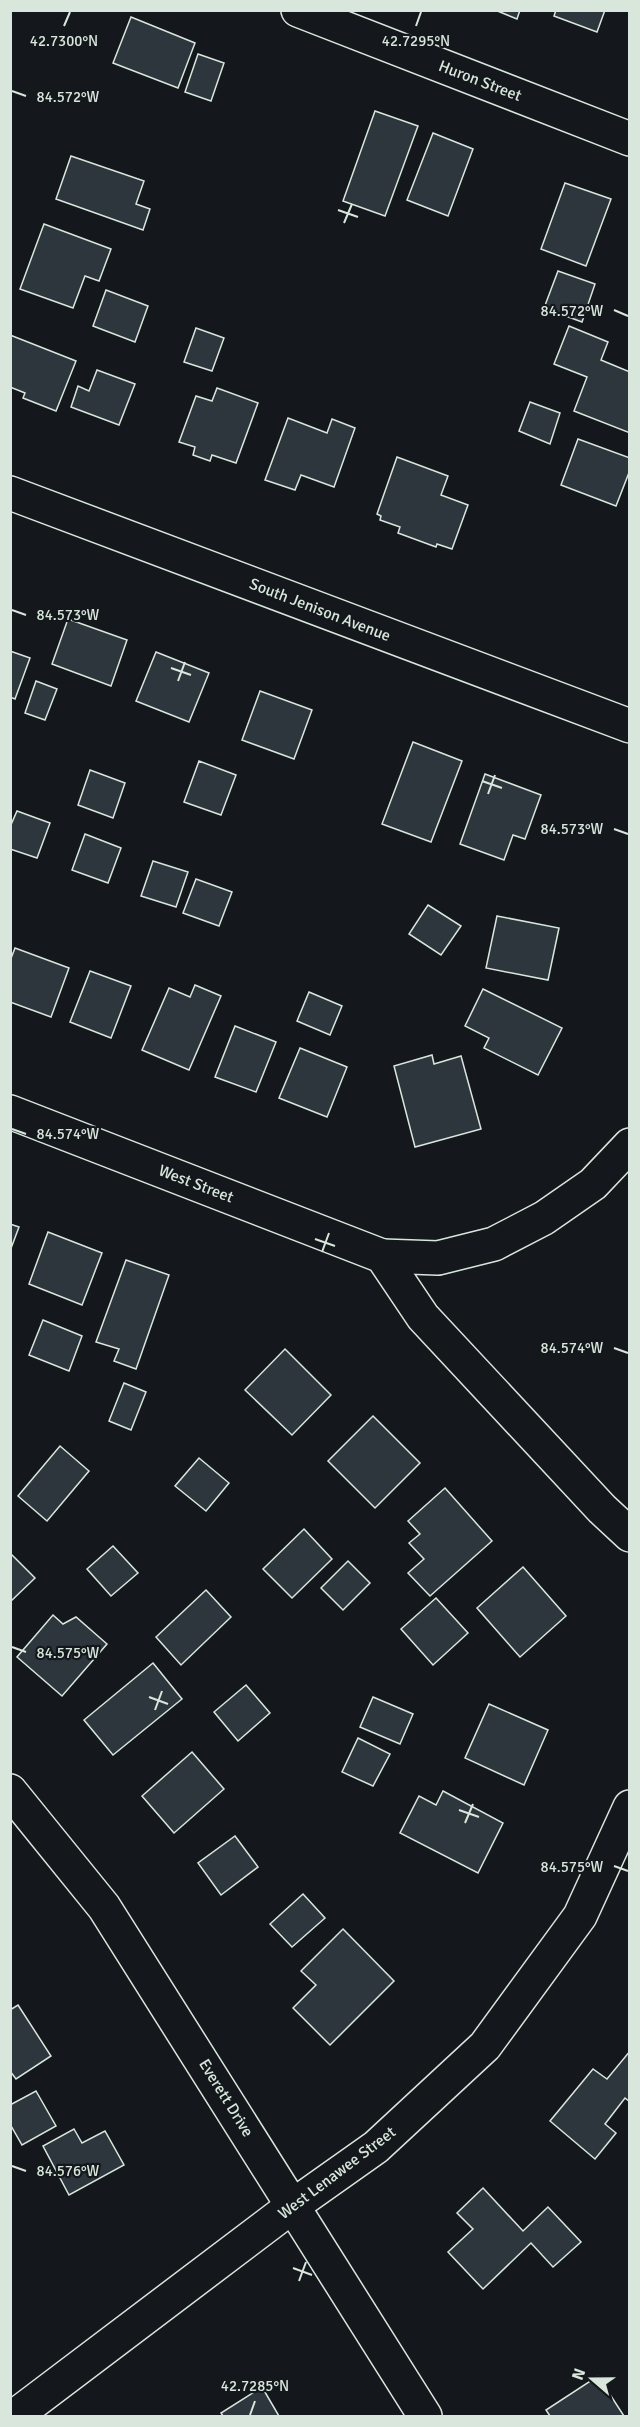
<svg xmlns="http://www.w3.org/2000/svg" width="640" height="2427" viewBox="0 0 640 2427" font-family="Signika,sans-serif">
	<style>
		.building { fill: #2c363c; stroke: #d8e6dc; stroke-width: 1.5 }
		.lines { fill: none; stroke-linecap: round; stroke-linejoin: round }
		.minor-casing { stroke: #d8e6dc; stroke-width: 36 }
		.minor { stroke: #14181c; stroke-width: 33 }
		.ticks { fill: none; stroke: #d8e6dc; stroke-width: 2 }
		.labels { text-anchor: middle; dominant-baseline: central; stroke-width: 4.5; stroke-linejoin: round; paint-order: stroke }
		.street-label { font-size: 16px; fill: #d8e6dc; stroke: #14181c }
		.ticks-label { font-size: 15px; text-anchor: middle; fill: #d8e6dc; stroke: #14181c; stroke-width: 4.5; stroke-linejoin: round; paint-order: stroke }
	</style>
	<rect width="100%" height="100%" fill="#14181c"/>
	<g class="building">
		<polygon points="495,10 520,10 517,19"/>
		<polygon points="556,10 605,10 597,32 554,16"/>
		<polygon points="131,17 195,43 178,88 113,63"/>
		<polygon points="198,54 224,63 211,101 185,92"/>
		<polygon points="375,111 418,126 385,216 343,201"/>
		<polygon points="433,133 473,149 448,216 407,200"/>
		<polygon points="71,156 144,181 136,204 150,209 143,230 56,199"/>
		<polygon points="565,183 611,199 586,266 541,249"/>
		<polygon points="44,224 111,249 99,281 85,276 73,308 20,289"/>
		<polygon points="558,271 595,284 582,322 544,308"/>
		<polygon points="106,290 148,306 135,342 93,326"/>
		<polygon points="569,326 608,342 601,360 630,372 630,433 574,411 587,377 554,364"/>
		<polygon points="196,328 224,338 212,371 184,362"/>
		<polygon points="10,335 76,361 56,411 23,398 25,393 10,387"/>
		<polygon points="97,370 135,384 119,425 71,407 78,386 89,391"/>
		<polygon points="217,388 258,403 236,463 212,455 210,461 193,455 195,447 179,442 196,396 212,401"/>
		<polygon points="530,402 560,413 550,444 519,431"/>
		<polygon points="288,418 327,433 332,419 355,428 334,487 301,475 295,490 265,480"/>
		<polygon points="578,439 630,458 630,470 616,506 561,485"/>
		<polygon points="397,457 448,476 441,495 468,505 452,549 437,544 436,547 398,533 400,527 380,520 381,516 377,514"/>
		<polygon points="68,619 127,640 111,686 52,664"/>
		<polygon points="10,651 30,658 15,699 10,697"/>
		<polygon points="156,652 209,673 189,722 136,701"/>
		<polygon points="36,681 57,689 45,720 25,713"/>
		<polygon points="260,691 312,710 294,759 242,740"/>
		<polygon points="413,742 462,761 431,842 382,824"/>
		<polygon points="199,761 236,775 221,815 184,802"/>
		<polygon points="90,770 125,783 113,818 78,805"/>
		<polygon points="485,774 541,795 525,839 513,835 504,860 460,844"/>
		<polygon points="17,811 50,823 37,858 10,849 10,827"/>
		<polygon points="85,834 121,848 108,883 72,870"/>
		<polygon points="153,861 188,872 176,907 141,896"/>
		<polygon points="196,879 232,892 219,926 183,913"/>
		<polygon points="428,905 461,926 441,955 409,934"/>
		<polygon points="497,916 559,928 548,980 486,968"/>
		<polygon points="15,948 69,968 51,1017 10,1002 10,961"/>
		<polygon points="90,971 131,986 111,1038 70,1022"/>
		<polygon points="195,985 221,996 189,1070 142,1050 169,988 190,997"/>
		<polygon points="483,989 562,1028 538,1075 484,1048 489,1038 465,1026"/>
		<polygon points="309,992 342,1006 330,1035 297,1021"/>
		<polygon points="235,1026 276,1042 256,1092 215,1077"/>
		<polygon points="300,1048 347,1067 327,1117 279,1098"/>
		<polygon points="432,1055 434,1064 461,1056 481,1129 415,1147 394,1066"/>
		<polygon points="10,1224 19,1227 10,1251"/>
		<polygon points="48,1232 102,1253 82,1305 29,1284"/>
		<polygon points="126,1260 169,1275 136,1369 114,1361 119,1349 96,1342"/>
		<polygon points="43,1320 82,1336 69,1371 29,1355"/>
		<polygon points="285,1349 331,1395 292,1435 245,1390"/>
		<polygon points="124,1383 146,1392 131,1430 109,1421"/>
		<polygon points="373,1416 420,1463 375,1508 328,1461"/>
		<polygon points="60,1446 89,1471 47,1521 18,1496"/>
		<polygon points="199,1458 229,1483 206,1511 175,1486"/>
		<polygon points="445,1488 492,1541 430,1596 408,1573 424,1559 409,1543 420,1534 408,1521"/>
		<polygon points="304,1529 332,1559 292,1598 263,1569"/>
		<polygon points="113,1546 138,1573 111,1596 87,1569"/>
		<polygon points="10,1553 35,1578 10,1602"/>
		<polygon points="348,1561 370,1583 343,1610 321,1588"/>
		<polygon points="523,1567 566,1616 520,1657 477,1608"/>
		<polygon points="206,1590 231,1617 181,1665 156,1637"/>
		<polygon points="436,1598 468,1633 433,1665 401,1629"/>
		<polygon points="53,1615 63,1624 76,1617 107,1644 62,1696 17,1657"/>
		<polygon points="153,1663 182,1699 113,1755 84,1720"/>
		<polygon points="246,1685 270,1713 238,1741 214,1712"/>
		<polygon points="373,1697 413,1714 400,1744 360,1727"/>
		<polygon points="489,1704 548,1730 524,1785 465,1758"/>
		<polygon points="358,1738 390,1754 373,1786 342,1772"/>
		<polygon points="192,1752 224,1789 174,1833 142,1796"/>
		<polygon points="443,1791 503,1823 478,1873 400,1833 419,1796 436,1805"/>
		<polygon points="235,1836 258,1867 221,1895 198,1863"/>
		<polygon points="303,1894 325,1918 292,1947 270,1924"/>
		<polygon points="343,1929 394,1981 330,2045 293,2008 316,1985 301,1971"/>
		<polygon points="18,2005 51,2056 16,2079 10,2071 10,2010"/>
		<polygon points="630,2051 630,2102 625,2098 605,2124 616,2133 595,2159 550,2121 593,2069 607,2079"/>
		<polygon points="36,2091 56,2126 22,2145 10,2124 10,2105"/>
		<polygon points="74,2129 82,2143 105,2131 124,2165 69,2195 43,2146"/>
		<polygon points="483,2188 523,2231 548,2207 581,2242 553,2267 531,2243 483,2289 448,2252 473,2229 457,2213"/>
		<polygon points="598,2376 624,2416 550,2416 546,2410"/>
		<polygon points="262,2387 279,2416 223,2416 221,2413"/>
	</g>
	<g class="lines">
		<defs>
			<g id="minor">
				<polyline points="298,10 630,139"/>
				<polyline points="10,493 630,726"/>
				<polyline points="10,1112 382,1256 423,1317 602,1509 630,1535"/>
				<polyline points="382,1256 438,1258 494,1244 544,1218 593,1184 630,1145"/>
				<polyline points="10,1791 104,1907 425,2416"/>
				<polyline points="15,2416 294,2205 376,2147 485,2046 580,1916 630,1807"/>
			</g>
		</defs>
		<use href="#minor" class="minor-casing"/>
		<use href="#minor" class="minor"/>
	</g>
	<path class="ticks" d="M64,26l6,-14M416,26l5,-14M12,91l14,5M338,210l20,7M344,223l8,-19M614,310l14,6M12,610l14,5M171,668l20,7M178,681l7,-19M482,781l20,7M488,794l7,-19M614,829l14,5M12,1129l14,5M315,1239l20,7M322,1252l7,-19M614,1348l14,5M12,1647l14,5M149,1697l19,7M155,1710l7,-19M459,1810l20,7M465,1823l8,-19M614,1866l14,5M12,2166l14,5M293,2268l19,7M299,2281l7,-19M250,2415l5,-14"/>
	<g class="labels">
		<g class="street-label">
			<text transform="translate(480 81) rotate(21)">Huron Street</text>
			<text transform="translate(320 610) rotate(21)">South Jenison Avenue</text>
			<text transform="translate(196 1184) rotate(21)">West Street</text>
			<text transform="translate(226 2098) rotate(58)">Everett Drive</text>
			<text transform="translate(337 2173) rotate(-37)">West Lenawee Street</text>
		</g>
	</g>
	<g class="ticks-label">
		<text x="64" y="46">42.7300°N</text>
		<text x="416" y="46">42.7295°N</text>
		<text x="68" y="102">84.572°W</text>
		<text x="572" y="316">84.572°W</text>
		<text x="68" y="620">84.573°W</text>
		<text x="572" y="834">84.573°W</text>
		<text x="68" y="1139">84.574°W</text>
		<text x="572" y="1353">84.574°W</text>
		<text x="68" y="1658">84.575°W</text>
		<text x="572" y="1872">84.575°W</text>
		<text x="68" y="2176">84.576°W</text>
		<text x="255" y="2391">42.7285°N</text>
	</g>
	<rect width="640" height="2427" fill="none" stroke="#d8e6dc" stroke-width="24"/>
	<g transform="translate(592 2379) rotate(290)" stroke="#14181c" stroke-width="4.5" paint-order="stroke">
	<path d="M0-4.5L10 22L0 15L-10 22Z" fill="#d8e6dc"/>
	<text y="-9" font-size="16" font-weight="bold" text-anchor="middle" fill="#d8e6dc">N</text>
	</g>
</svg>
